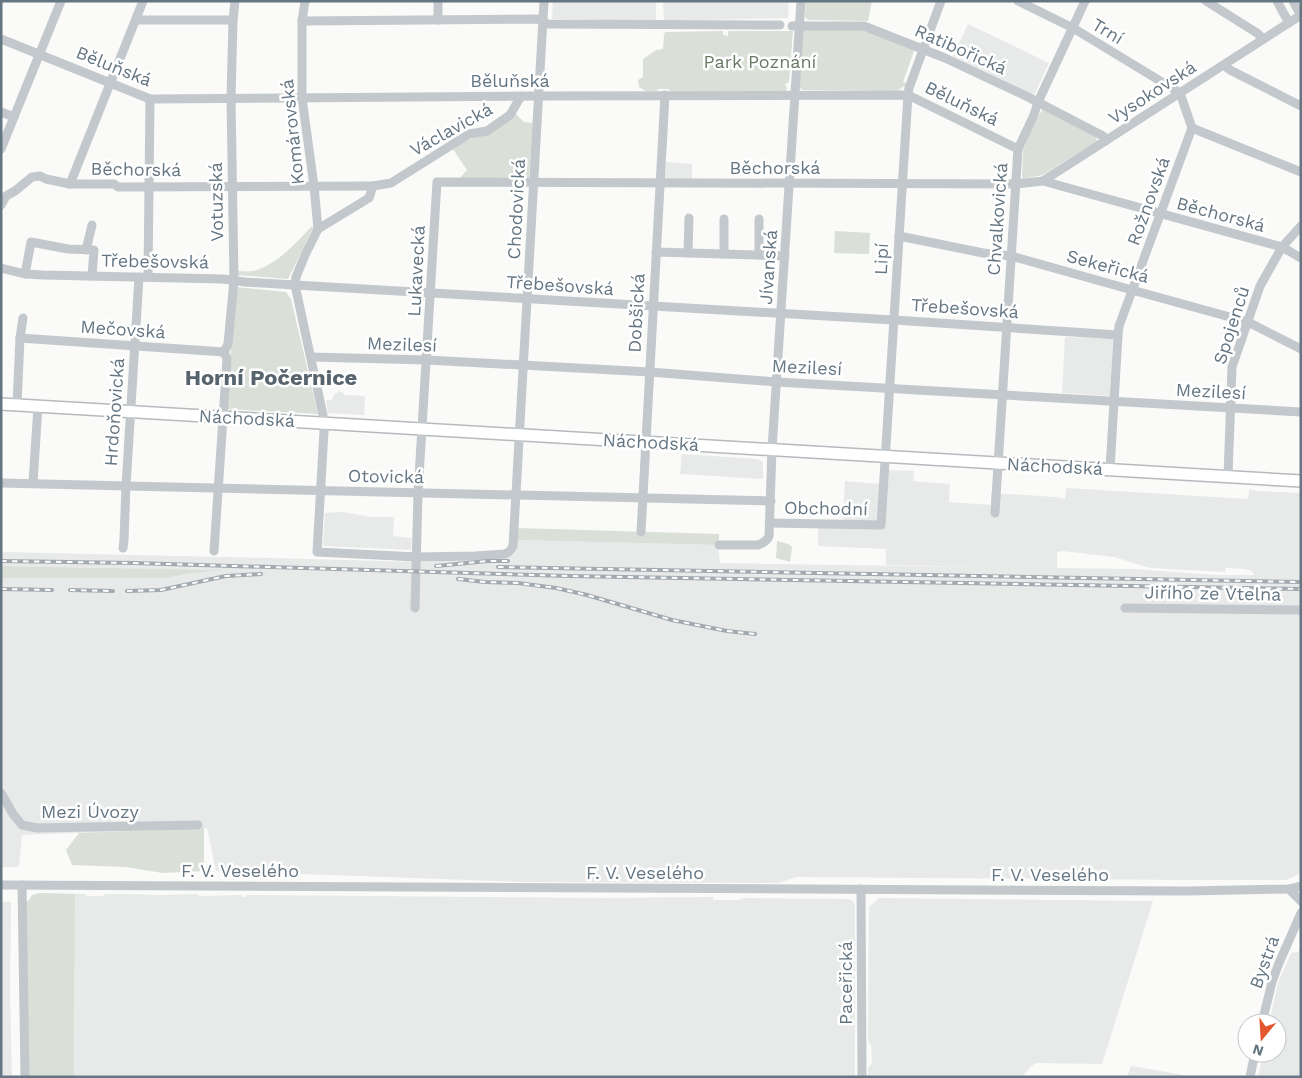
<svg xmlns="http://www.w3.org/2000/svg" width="1302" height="1078" viewBox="0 0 1302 1078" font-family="'Work Sans',sans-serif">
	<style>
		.built { fill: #e8e9e9; fill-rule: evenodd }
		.green { fill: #dadfd7 }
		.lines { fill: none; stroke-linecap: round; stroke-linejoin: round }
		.major-casing { stroke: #b5babe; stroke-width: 14 }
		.minor { stroke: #c3c8cc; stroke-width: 9 }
		.major { stroke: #fff; stroke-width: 11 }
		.rail-casing { stroke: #a2aab0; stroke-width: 4 }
		.rail { stroke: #fff; stroke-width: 2; stroke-dasharray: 5.5; stroke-linecap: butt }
		.labels { text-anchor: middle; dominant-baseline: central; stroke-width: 5; stroke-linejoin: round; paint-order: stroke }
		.street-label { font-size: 18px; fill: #657683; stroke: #fff }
		.park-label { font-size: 18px; fill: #687a64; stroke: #fff }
		.district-label { font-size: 22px; font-weight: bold; fill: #57646e; stroke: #fff }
	</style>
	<rect width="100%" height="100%" fill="#fafaf8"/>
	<g class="built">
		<polygon points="553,1 656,1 656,21 552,19"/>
		<polygon points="663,1 789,1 788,18 664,21"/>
		<polygon points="968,24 1049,63 1034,95 953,56"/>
		<polygon points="666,162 692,164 692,180 665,180"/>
		<polygon points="1065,337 1113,339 1110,396 1062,393"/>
		<polygon points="338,391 343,392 344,395 365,396 364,415 328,413 326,400 332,400 335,393 338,393"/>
		<polygon points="682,454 758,459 763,462 763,479 680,474"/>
		<path d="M889,470l25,1 -1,10 37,3 -1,18 42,3v-12l65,4 9,2 1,-11 182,11 1,-10 9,2 43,2v380l-14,7h-96l-395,-3 -17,6 -255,-1 -308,-11 -9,-43 -185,7 -3,32h-18v-289h165l26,-5 28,-3 -219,-4v-14l271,6 149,4 59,-3 35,-5 1,-14 202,5 2,18 307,5 -141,-3v-16l-68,-3v-19h26l-1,-11 2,-35 34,3 9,-2zM1062,551l52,6 36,11 75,4 1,-4 19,1 7,2 2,4h-36l-86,-6 -75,-1v-16z"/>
		<polygon points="343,512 371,517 394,517 393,536 412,538 411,550 323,546 325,513"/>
		<polygon points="75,894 85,894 87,896 104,896 105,894 126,894 160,895 197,894 199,896 242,895 242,897 247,897 247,895 603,898 713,897 713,900 739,900 743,898 849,899 853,901 855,905 855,1077 74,1077"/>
		<polygon points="879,898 1153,901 1102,1064 1035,1063 1024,1074 1024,1077 868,1077 868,1068 872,1063 871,1045 868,1040 869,907"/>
		<polygon points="1,902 11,902 10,989 12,1077 1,1077"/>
		<polygon points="1301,946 1301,1077 1258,1077 1263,1053 1277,1053 1277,1023 1269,1023 1278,983 1291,953 1298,952"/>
		<polygon points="1131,1066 1196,1077 1127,1077"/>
	</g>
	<g class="green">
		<polygon points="806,1 872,1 868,21 808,20 805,17"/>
		<polygon points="805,28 867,29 914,49 913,54 903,82 907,84 906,87 904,86 899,90 896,91 803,90 798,87 803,31"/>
		<polygon points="723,31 723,35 728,36 728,31 793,31 789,82 785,84 787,88 786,91 670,91 668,89 658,89 657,91 646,91 639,87 638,80 643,77 643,59 656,50 663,49 664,35 665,32"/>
		<polygon points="1042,110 1045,110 1096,137 1097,141 1043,175 1022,179 1023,150 1030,133"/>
		<polygon points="514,112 524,122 533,123 529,180 458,180 467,170 453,149 467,140 485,135"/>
		<path d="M312,226l1,2 -25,51 -51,-4 1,-4c5,0 10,1 15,0 24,-6 43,-28 59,-45z"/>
		<polygon points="835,231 870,233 869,254 834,253"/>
		<polygon points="236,287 286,292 291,299 318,414 226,409"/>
		<polygon points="517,528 719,534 719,545 516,540"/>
		<polygon points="777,541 788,544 792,547 790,562 776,558"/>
		<polygon points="1,566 223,570 192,573 166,578 1,578"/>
		<polygon points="204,828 204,871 163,873 126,867 72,865 66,850 79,833"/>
		<polygon points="39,893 85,894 75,894 74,1077 29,1077 26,901 28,901 32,895"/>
	</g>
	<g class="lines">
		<defs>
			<polyline id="major" points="1,404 1301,481"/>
		</defs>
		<use href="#major" class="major-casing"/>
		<g class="minor">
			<polyline points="305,1 302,21 302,98 314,186 318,229"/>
			<polyline points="438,1 438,20"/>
			<polyline points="1018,1 1073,28 1180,93 1192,128 1119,326 1118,335 1110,469"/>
			<polyline points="1206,1 1257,33 1263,39"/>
			<polyline points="1277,1 1289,23"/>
			<polyline points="1293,1 1301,16"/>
			<polyline points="136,20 233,20"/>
			<polyline points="302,21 540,19 547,24 780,25"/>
			<polyline points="792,26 864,26 945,58 1024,95 1103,136 1106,141"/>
			<polyline points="1,39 150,99 539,96 908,95 1018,149"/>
			<polyline points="1224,65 1230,70 1301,106"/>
			<polyline points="521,96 510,115 487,131 469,134 391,183 373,186 369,198 318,229 305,255 296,277 295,285 323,415 324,431 317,552 417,557 475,556 505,554 510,551 513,546 544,1"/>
			<polyline points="1,112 14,117"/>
			<polyline points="1192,128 1301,172"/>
			<polyline points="1,149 61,1"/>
			<polyline points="1043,181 1282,247 1301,258"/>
			<polyline points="70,184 143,1"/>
			<polyline points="1,205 6,196 15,191 32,177 40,176 46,179 70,184 114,184 118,187 373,186"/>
			<polyline points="899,236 983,253 1011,256 1132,290 1248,322 1301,349"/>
			<polyline points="86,250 92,225"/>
			<polyline points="656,252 785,256"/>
			<polyline points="688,253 689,218"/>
			<polyline points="724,254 724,219"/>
			<polyline points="759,255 759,219"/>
			<polyline points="1,268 25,274 43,275 223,279 245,282 295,285 894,320 1118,335"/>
			<polyline points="25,274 31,242 68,249 94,250 92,276"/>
			<polyline points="148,277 150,99"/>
			<polyline points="20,338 224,352"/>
			<polyline points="311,357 427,360 650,372 777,382 1301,412"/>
			<polyline points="17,405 20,338 23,318"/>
			<polyline points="1228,476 1232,367 1260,286 1282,247 1301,226"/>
			<polyline points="1,483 771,501"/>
			<polyline points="33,483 38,406"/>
			<polyline points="995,513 1018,149 1034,115 1038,102 1085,1"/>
			<polyline points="770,523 881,525 908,95 909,88 941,1"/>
			<polyline points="641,532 665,95"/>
			<path d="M719,545h39c6,-2 9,-4 11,-9l3,-87 29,-448"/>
			<polyline points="123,548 124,540 126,486 139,277"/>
			<polyline points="214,551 227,359 224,352 228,344 234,280 231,98 233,20 235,1"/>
			<polyline points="415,608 418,493 437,182 1016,184 1043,181 1301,15"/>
			<polyline points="1125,608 1301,610"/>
			<polyline points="1,793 13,814 22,825 37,828 198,825"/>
			<polyline points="1,885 1187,891 1289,889 1301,886"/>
			<polyline points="22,885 25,1077"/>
			<polyline points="861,889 862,1077"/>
			<polyline points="1289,889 1301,901"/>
			<polyline points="1262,1023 1272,982 1279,963 1301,913"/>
			<polyline points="1250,1077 1255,1053"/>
		</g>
		<use href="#major" class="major"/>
		<defs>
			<g id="rail">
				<polyline points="1,561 134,563 569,576 1301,589"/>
				<polyline points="436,566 488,561 508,561"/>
				<polyline points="498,567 1301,582"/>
				<polyline points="458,579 485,582 518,583 556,588 587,595 672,620 727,631 755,634"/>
				<polyline points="1,589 52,590"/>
				<polyline points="70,590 113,591"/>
				<polyline points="127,591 161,590 226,576 261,574"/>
			</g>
		</defs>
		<use href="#rail" class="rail-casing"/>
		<use href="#rail" class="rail"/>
	</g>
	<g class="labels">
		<g class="street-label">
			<text transform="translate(1108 31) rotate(31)">Trní</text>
			<text transform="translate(961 49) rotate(24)">Ratibořická</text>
			<text transform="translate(114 66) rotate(22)">Běluňská</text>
			<text x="510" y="80">Běluňská</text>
			<text transform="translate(1152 92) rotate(-33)">Vysokovská</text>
			<text transform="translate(962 103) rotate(26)">Běluňská</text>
			<text transform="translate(451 129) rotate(-29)">Václavická</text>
			<text transform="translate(292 132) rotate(-96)">Komárovská</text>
			<text x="775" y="167">Běchorská</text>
			<text transform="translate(136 169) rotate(1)">Běchorská</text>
			<text transform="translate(1148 201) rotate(-70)">Rožnovská</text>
			<text transform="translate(216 202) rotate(-91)">Votuzská</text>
			<text transform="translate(516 209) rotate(-87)">Chodovická</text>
			<text transform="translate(1221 214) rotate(15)">Běchorská</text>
			<text transform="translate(997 219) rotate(-86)">Chvalkovická</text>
			<text transform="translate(881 259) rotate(-87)">Lipí</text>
			<text transform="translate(155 261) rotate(1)">Třebešovská</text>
			<text transform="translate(1108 266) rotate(15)">Sekeřická</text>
			<text transform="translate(768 267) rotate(-86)">Jívanská</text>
			<text transform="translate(416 271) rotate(-87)">Lukavecká</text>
			<text transform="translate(560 285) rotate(4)">Třebešovská</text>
			<text transform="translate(965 308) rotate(4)">Třebešovská</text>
			<text transform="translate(636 313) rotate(-87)">Dobšická</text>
			<text transform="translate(1231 325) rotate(-72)">Spojenců</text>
			<text transform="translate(123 329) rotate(4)">Mečovská</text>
			<text transform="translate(402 344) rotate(2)">Mezilesí</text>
			<text transform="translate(807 367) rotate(3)">Mezilesí</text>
			<text transform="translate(1211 391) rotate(3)">Mezilesí</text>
			<text transform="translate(114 412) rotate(-86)">Hrdoňovická</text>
			<text transform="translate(247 418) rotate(3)">Náchodská</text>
			<text transform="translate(651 442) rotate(3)">Náchodská</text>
			<text transform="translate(1055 466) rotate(3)">Náchodská</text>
			<text transform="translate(386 476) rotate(1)">Otovická</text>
			<text transform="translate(826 508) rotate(1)">Obchodní</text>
			<text transform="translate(1213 593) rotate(1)">Jiřího ze Vtelna</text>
			<text x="90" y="811">Mezi Úvozy</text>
			<text x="240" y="870">F. V. Veselého</text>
			<text x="645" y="872">F. V. Veselého</text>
			<text x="1050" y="874">F. V. Veselého</text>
			<text transform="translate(1264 962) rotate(-70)">Bystrá</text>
			<text transform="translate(845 983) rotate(-90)">Paceřická</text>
		</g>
		<g class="park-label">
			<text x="760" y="61">Park Poznání</text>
		</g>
		<g class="district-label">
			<text x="271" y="377">Horní Počernice</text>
		</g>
	</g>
	<rect width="1302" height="1078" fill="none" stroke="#657683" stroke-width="5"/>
	<g transform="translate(1262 1038) rotate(198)"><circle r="24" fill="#ffffff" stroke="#c1c8cd"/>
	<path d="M0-4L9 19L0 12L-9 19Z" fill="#e4572e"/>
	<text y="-8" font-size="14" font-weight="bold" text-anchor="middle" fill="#657683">N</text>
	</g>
</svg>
